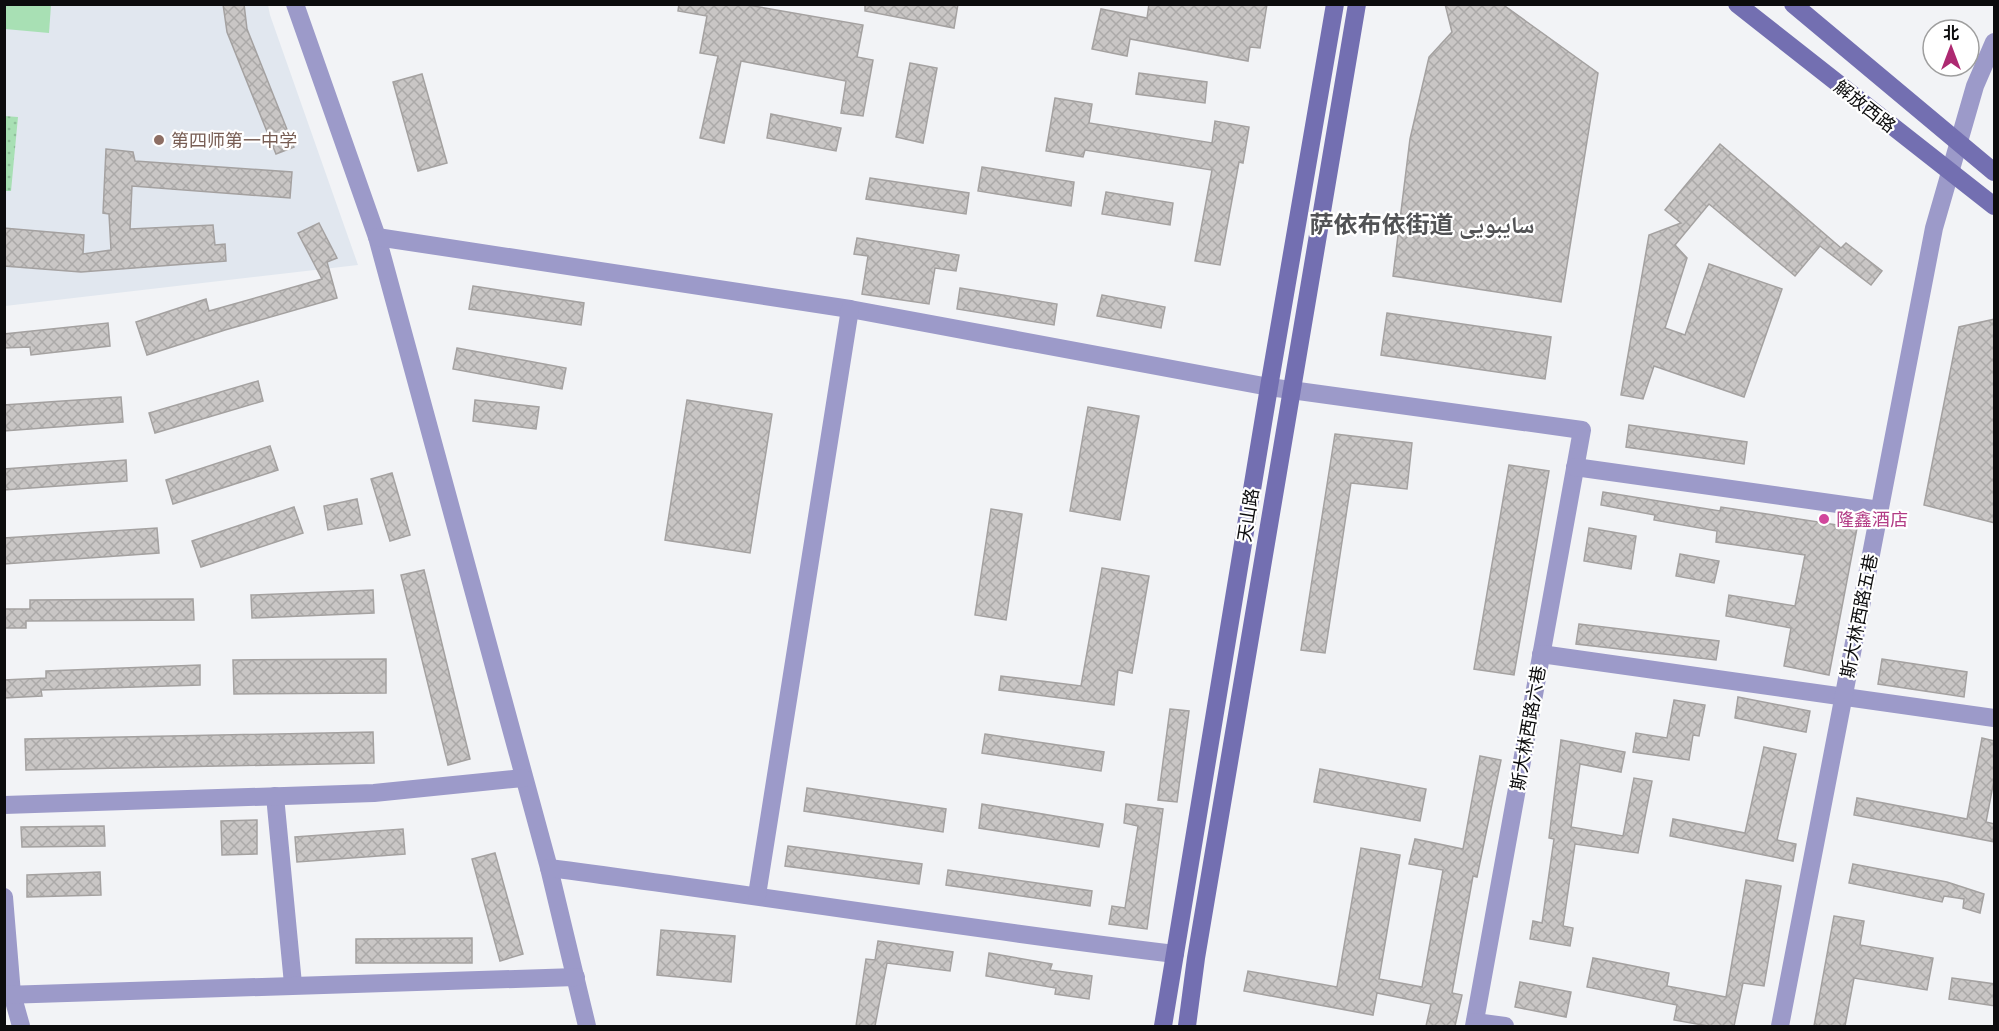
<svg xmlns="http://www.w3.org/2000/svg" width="1999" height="1031" viewBox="0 0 1999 1031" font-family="'IBM Plex Sans','Noto Naskh Arabic','Noto Sans SC',sans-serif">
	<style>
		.built { fill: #e1e7ef }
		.grass { fill: url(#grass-dots) }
		.pitch { fill: #a8e0b4 }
		.building { fill: url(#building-cross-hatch); stroke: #a4a1a0; stroke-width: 1.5 }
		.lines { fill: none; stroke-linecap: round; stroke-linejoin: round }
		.street { stroke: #9c9ac9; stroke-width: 18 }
		.secondary { stroke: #736fb1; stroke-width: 18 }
		.education-dot { fill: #8d6e63; stroke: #fff; stroke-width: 2 }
		.hotel-dot { fill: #d1479c; stroke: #fff; stroke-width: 2 }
		.labels { text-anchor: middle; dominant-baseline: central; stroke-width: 4.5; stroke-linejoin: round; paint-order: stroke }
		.street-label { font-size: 18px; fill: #0c0c0d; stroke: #fff }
		.education-label { font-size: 18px; fill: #785e54; stroke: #fff; text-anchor: start }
		.hotel-label { font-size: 18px; fill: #b23c85; stroke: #fff; text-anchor: start }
		.district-label { font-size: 24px; font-weight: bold; fill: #525355; stroke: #fff }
	</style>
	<defs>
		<pattern id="grass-dots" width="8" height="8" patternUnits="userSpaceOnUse" patternTransform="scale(1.5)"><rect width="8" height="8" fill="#a8e0b4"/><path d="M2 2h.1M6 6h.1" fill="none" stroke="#8fbf9a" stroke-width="1.8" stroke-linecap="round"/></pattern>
		<pattern id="building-cross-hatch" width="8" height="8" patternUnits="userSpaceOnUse" patternTransform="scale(1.5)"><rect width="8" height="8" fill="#c9c6c5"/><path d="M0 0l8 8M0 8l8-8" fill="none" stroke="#aba9a8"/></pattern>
	</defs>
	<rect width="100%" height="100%" fill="#f2f3f6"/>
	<polygon class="built" points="4,5 268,5 270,15 358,265 5,306"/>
	<polygon class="grass" points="4,116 18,117 11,191 5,191"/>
	<polygon class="pitch" points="4,5 51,5 49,33 5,29"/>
	<g class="building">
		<polygon points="223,4 244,4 247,29 294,147 276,154 227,32"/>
		<polygon points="679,4 742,4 863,25 857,57 873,60 863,116 841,113 846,81 741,61 724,143 700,138 718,56 700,53 707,16 678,11"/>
		<polygon points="865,4 958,4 954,28 865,11"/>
		<polygon points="1149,4 1267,4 1260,48 1250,47 1248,61 1130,39 1127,56 1092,49 1101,9 1147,18"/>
		<polygon points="1445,4 1502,4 1598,73 1561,302 1393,276 1410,139 1429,57 1452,32"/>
		<polygon points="910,63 937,68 923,143 896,137"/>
		<polygon points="1139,73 1207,82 1205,103 1136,94"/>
		<polygon points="422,74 447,163 418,171 393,82"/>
		<polygon points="1055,98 1092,104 1089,123 1212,143 1215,121 1249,127 1243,163 1239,162 1220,265 1195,261 1212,170 1085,150 1083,157 1046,151"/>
		<polygon points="771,114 841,128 836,151 767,138"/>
		<polygon points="1720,144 1841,248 1846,243 1882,271 1871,285 1820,246 1795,276 1709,204 1675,245 1687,258 1665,328 1685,335 1709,264 1782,289 1744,397 1654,366 1643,399 1621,395 1649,235 1681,223 1665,210"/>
		<polygon points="106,149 133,152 135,161 292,172 290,198 132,186 130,229 213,225 215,245 225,244 226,261 81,272 4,266 4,228 84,235 83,254 111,250 109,214 103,213"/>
		<polygon points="982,167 1074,182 1071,206 978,191"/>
		<polygon points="870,178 969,193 966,214 866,199"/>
		<polygon points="1106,192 1173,203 1170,225 1102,214"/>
		<polygon points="319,223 337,258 327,262 337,298 225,330 147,355 136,322 206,299 209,311 322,279 298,233"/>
		<polygon points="857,238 959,255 956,271 935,268 929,304 862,294 868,256 854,254"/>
		<polygon points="473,286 584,303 581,325 469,309"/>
		<polygon points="960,288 1057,304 1054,325 957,309"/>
		<polygon points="1102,295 1165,307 1161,328 1097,316"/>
		<polygon points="1387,313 1551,337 1545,379 1381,355"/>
		<polygon points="1995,319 1995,523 1924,505 1959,327"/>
		<polygon points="108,323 110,346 31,355 30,347 4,348 4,334"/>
		<polygon points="457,348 566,368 562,389 453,369"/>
		<polygon points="258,381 263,401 155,433 149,413"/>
		<polygon points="121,397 123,422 4,431 4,405"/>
		<polygon points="475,400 539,407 536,429 473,421"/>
		<polygon points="687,400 772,414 750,553 665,540"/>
		<polygon points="1088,407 1139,416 1120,520 1070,511"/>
		<polygon points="1629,425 1747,442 1744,464 1626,447"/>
		<polygon points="1335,434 1412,443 1407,489 1351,483 1325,653 1301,650"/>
		<polygon points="270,446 278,470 173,504 166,480"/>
		<polygon points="126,460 127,481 4,490 4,469"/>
		<polygon points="1509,465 1549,471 1514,675 1474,669"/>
		<polygon points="392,473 410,535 390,541 371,479"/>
		<polygon points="1603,492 1720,511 1721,507 1857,528 1829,675 1784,666 1791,628 1726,616 1729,595 1795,606 1805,555 1716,542 1717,531 1654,520 1655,515 1601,505"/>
		<polygon points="357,499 362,524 328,530 324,506"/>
		<polygon points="294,507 303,533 201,567 192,541"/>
		<polygon points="991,509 1022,514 1006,620 975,615"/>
		<polygon points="157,528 159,553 4,564 4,538"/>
		<polygon points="1589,528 1636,536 1631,569 1584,561"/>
		<polygon points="1680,554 1719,561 1714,583 1676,576"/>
		<polygon points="1102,568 1149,576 1132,673 1118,670 1114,705 999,690 1001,676 1081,686"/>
		<polygon points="424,570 470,759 448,765 401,575"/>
		<polygon points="373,590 374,613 252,618 251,595"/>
		<polygon points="193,599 194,620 26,621 26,628 4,628 4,609 30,609 30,600"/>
		<polygon points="1579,624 1719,641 1716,660 1576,644"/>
		<polygon points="386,659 386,693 234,694 233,660"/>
		<polygon points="1882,659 1967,672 1964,697 1878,684"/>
		<polygon points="200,665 200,685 41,690 42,696 4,698 4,680 46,678 46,671"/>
		<polygon points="1738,697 1810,711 1806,732 1735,718"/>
		<polygon points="1674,700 1705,705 1699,736 1693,735 1689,760 1633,752 1636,733 1667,738"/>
		<polygon points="1170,709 1189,711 1177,802 1158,800"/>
		<polygon points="373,732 374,763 26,770 25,739"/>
		<polygon points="985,734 1104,752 1101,771 982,753"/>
		<polygon points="1982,738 1995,741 1995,775 1986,822 1995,824 1995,842 1854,815 1857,798 1967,819"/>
		<polygon points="1561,740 1625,752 1621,772 1580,764 1571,827 1623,836 1634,778 1652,781 1638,853 1575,844 1563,926 1573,928 1570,946 1530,939 1533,921 1542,923 1554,839 1549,838"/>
		<polygon points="1764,747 1796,754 1777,840 1796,844 1793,861 1670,836 1673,819 1745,833"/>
		<polygon points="1480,756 1501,760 1477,877 1473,876 1452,993 1462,995 1455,1026 1426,1026 1431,1004 1377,993 1373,1015 1244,991 1248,971 1337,987 1361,848 1400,855 1379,979 1422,987 1443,870 1409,864 1415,839 1463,849"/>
		<polygon points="1320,769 1426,789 1420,821 1314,802"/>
		<polygon points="807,788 946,809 943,832 804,811"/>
		<polygon points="982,804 1103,824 1099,847 979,828"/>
		<polygon points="1126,804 1163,809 1147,929 1109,924 1112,906 1125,908 1138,826 1124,823"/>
		<polygon points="257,820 257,854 222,855 221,821"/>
		<polygon points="104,826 105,846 22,847 21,827"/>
		<polygon points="403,829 405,854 297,862 295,837"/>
		<polygon points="788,846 922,864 919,884 785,866"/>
		<polygon points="495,853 523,954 500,961 472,859"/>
		<polygon points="1853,864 1947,882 1984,894 1980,913 1963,908 1964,899 1944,896 1942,902 1849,883"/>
		<polygon points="948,870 1092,891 1090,906 946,885"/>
		<polygon points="100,872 101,895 27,897 27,875"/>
		<polygon points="1746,880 1781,886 1764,986 1743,983 1734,1026 1708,1026 1674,1020 1677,1005 1587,987 1593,958 1669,973 1667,986 1726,997"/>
		<polygon points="1834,916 1864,921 1860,945 1933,958 1927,990 1854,978 1845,1026 1814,1026"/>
		<polygon points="661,930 735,936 731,982 657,975"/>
		<polygon points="472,938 472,963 356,963 356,939"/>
		<polygon points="878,941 953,952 950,971 887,963 875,1026 856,1026 866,959 875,960"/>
		<polygon points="989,953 1052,964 1050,970 1092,976 1089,999 1055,994 1056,988 986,976"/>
		<polygon points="1952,978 1995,984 1995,1006 1949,999"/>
		<polygon points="1520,982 1571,992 1566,1017 1515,1007"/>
	</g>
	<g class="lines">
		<g class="street">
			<polyline points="295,4 377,237 549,868 587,1026"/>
			<polyline points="377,237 850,309 1269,387 1582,430 1474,1026"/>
			<polyline points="1575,467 1880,510"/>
			<polyline points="1541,654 1994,718"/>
			<polyline points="275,796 293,984"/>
			<polyline points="4,805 374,793 523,778"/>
			<path d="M549,868c209,27 417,61 626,86"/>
			<polyline points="757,895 850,309"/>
			<polyline points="4,897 12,994 21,1026"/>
			<polyline points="4,995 576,977"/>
			<polyline points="1475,1022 1505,1026"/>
			<polyline points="1780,1026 1934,228 1975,86 1994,42"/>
		</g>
		<g class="secondary">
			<polyline points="1737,4 1994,206"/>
			<polyline points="1793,4 1994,172"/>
			<polyline points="1163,1026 1269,387 1335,4"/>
			<polyline points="1187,1026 1196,958 1357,4"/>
		</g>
	</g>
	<circle class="education-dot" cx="159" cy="140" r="6"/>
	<circle class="hotel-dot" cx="1824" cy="519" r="6"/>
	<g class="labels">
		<g class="street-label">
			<text transform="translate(1865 106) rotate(38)">解放西路</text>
			<text transform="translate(1248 515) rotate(-81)">天山路</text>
			<text transform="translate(1859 616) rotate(-79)">斯大林西路五巷</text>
			<text transform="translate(1528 728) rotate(-80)">斯大林西路六巷</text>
		</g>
		<g class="education-label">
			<text x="171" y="140">第四师第一中学</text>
		</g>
		<g class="hotel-label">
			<text x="1836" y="519">隆鑫酒店</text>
		</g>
		<g class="district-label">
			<text x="1422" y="224">萨依布依街道 سايبويى</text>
		</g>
	</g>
	<rect width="1999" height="1031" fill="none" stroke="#0c0c0d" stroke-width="12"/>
	<g transform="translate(1951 48)"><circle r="28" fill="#ffffff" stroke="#9e9e9e" stroke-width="1.5"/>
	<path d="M0-4.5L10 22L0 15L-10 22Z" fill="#ad2971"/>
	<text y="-9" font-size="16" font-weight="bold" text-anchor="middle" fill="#0c0c0d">北</text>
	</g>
</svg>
